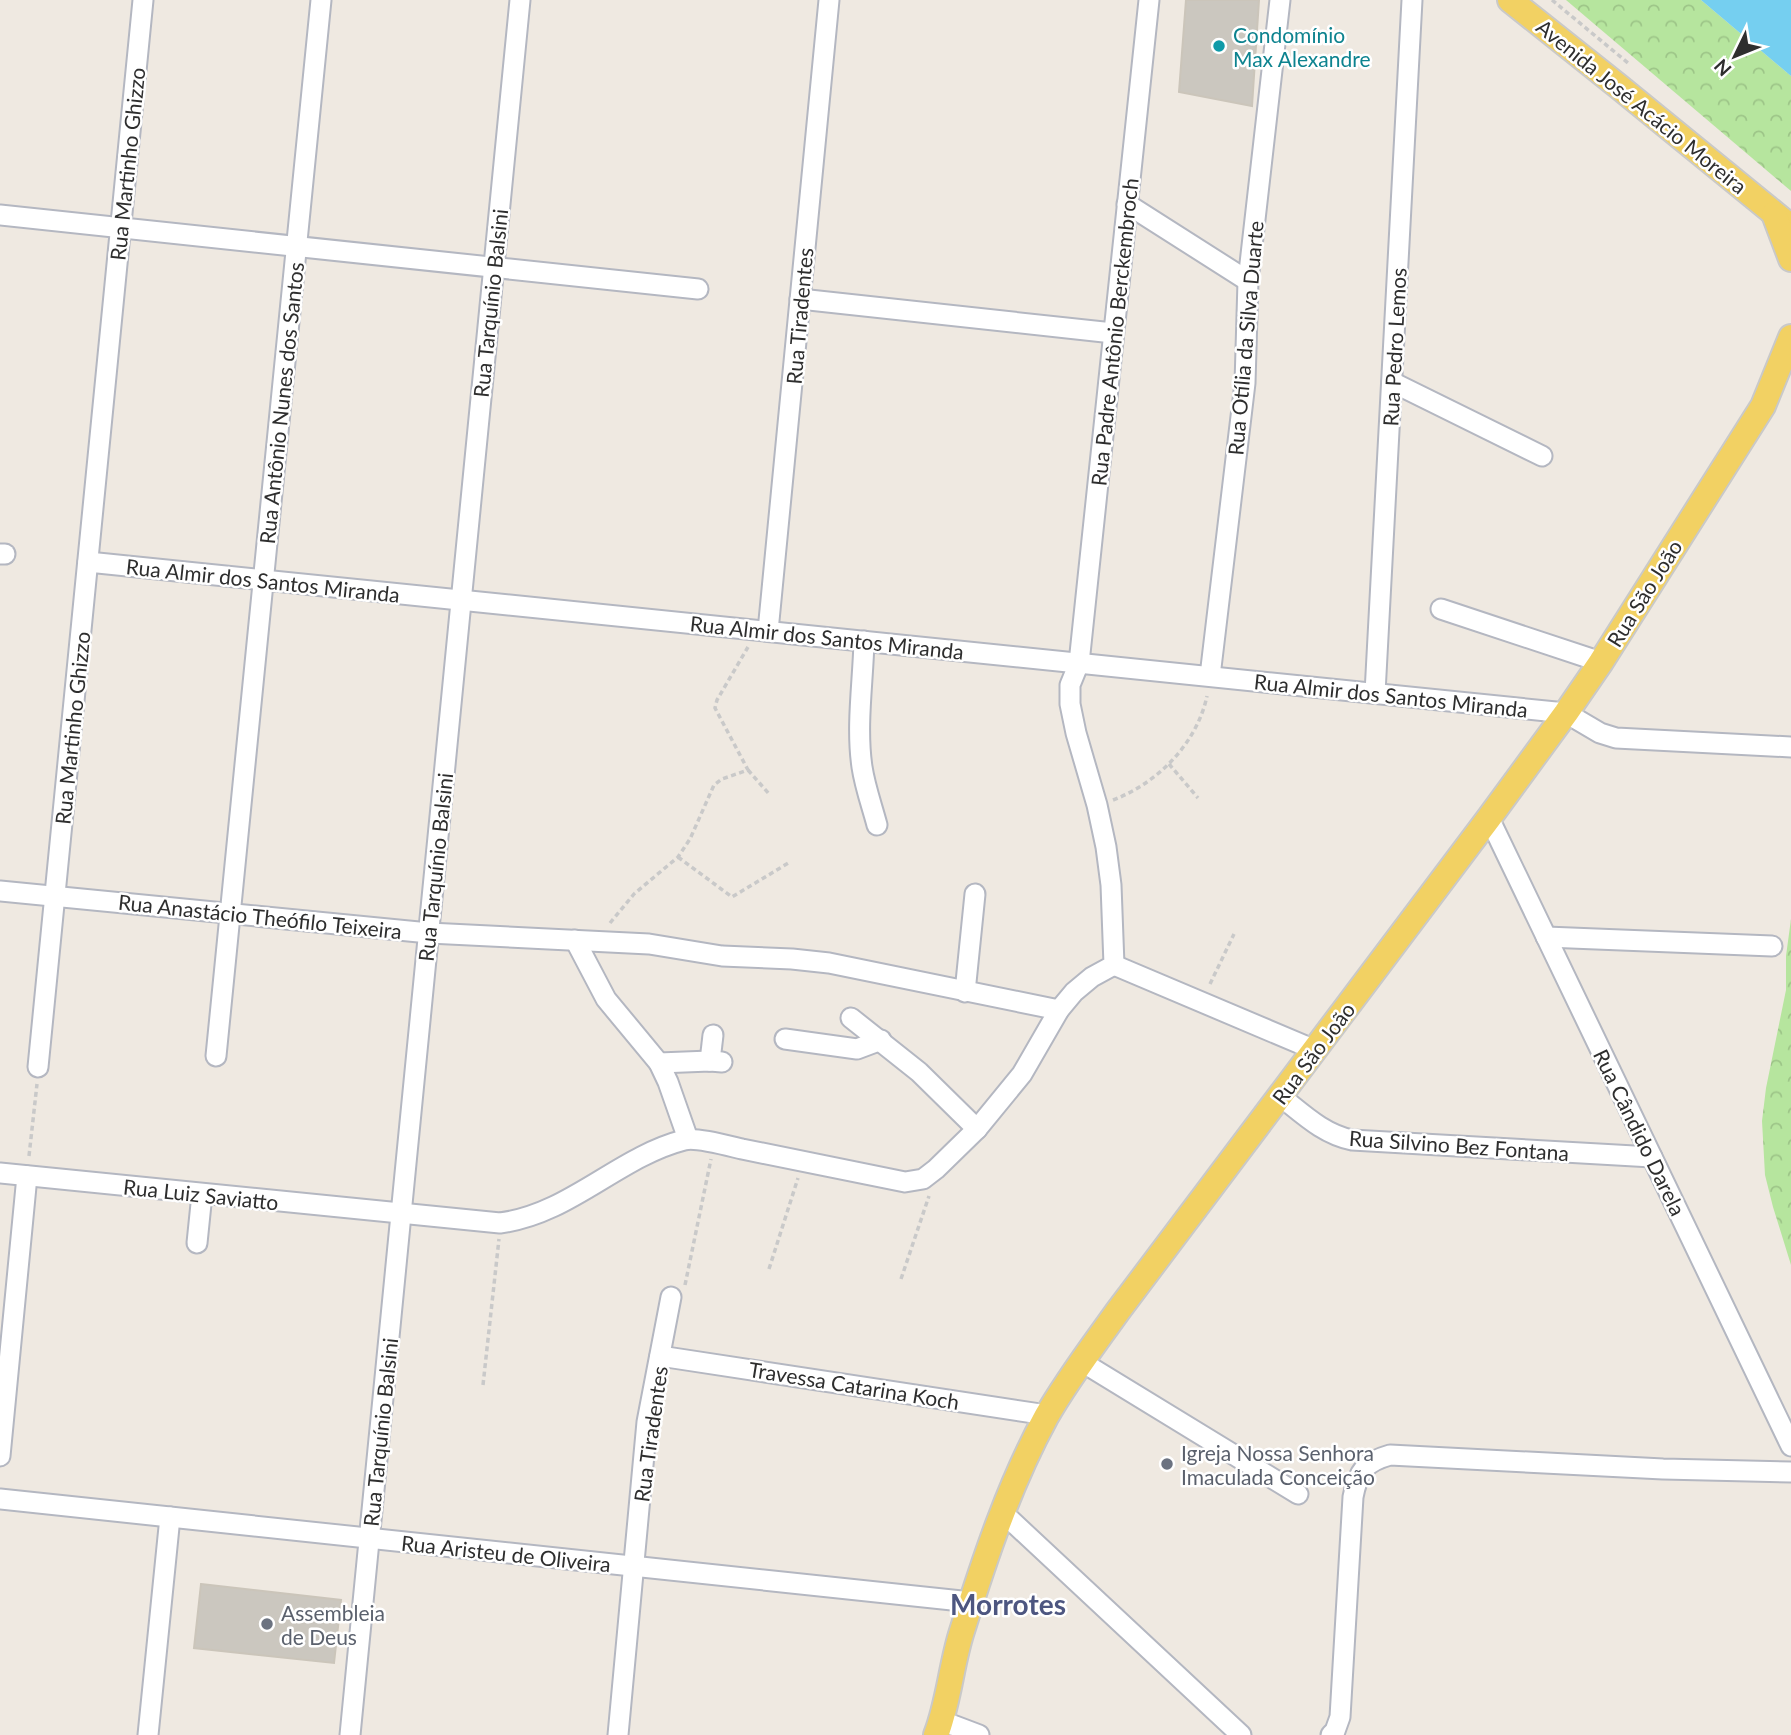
<svg xmlns="http://www.w3.org/2000/svg" width="1791" height="1735" viewBox="0 0 1791 1735" font-family="Lato,sans-serif">
	<style>
		.forest { fill: url(#forest-crowns) }
		.water { fill: #75cff0 }
		.building { fill: #cbc7bf; stroke: #cbc5ba; stroke-width: 2 }
		.lines { fill: none; stroke-linecap: round; stroke-linejoin: round }
		.minor-casing { stroke: #b4b7c1; stroke-width: 23 }
		.major-casing { stroke: #c9c9c9; stroke-width: 28 }
		.path { stroke: #c9c9c9; stroke-width: 3.5; stroke-dasharray: 5 3.5; stroke-linecap: butt }
		.minor { stroke: #fff; stroke-width: 19 }
		.major { stroke: #f2d163; stroke-width: 24 }
		.culture-dot { fill: #0f9aa8; stroke: #fff; stroke-width: 2.5 }
		.worship-dot { fill: #6b7280; stroke: #fff; stroke-width: 2.5 }
		.labels { text-anchor: middle; dominant-baseline: central; stroke-width: 5; stroke-linejoin: round; paint-order: stroke }
		.culture-label { font-size: 21px; fill: #0d838f; stroke: #fff; text-anchor: start }
		.street-label { font-size: 21px; fill: #2e2e2e; stroke: #fff }
		.worship-label { font-size: 21px; fill: #5b616d; stroke: #fff; text-anchor: start }
		.district-label { font-size: 28px; font-weight: bold; fill: #4d5680; stroke: #fff }
	</style>
	<defs>
		<pattern id="forest-crowns" width="20" height="18" patternUnits="userSpaceOnUse" patternTransform="scale(1.75)"><rect width="20" height="18" fill="#b6e59e"/><path d="M2 6a3 3 0 1 1 6 0M12 15a3 3 0 1 1 6 0" fill="none" stroke="#9dc588"/></pattern>
	</defs>
	<rect width="100%" height="100%" fill="#efe9e1"/>
	<g class="forest">
		<polygon points="1566,0 1701,0 1791,76 1791,191"/>
		<polygon points="1791,919 1791,1265 1773,1207 1765,1175 1762,1121 1766,1088 1786,990 1786,956"/>
	</g>
	<polygon class="water" points="1701,0 1791,0 1791,76"/>
	<g class="building">
		<polygon points="1186,0 1259,0 1252,106 1179,92"/>
		<polygon points="201,1584 341,1600 334,1663 194,1648"/>
	</g>
	<g class="lines">
		<defs>
			<g id="minor">
				<polyline points="1127,204 1248,281"/>
				<polyline points="0,215 698,289"/>
				<polyline points="800,299 1113,333"/>
				<polyline points="1392,382 1542,456"/>
				<polyline points="0,554 5,554"/>
				<polyline points="88,562 1566,713 1600,733 1616,738 1791,747"/>
				<polyline points="1441,609 1601,662"/>
				<polyline points="768,631 829,0"/>
				<path d="M864,641c-1,41 -8,85 -2,126 3,20 10,39 15,58"/>
				<polyline points="1210,676 1245,383 1248,281 1280,0"/>
				<polyline points="1375,693 1412,0"/>
				<polyline points="1489,818 1791,1446"/>
				<polyline points="0,891 429,933 649,944 722,956 792,959 829,963 1059,1010"/>
				<polyline points="1546,937 1772,946"/>
				<polyline points="575,940 606,999 659,1063 668,1082 688,1139"/>
				<polyline points="1114,965 1315,1050"/>
				<polyline points="965,992 975,894"/>
				<polyline points="851,1018 919,1072 977,1129"/>
				<polyline points="785,1039 857,1049 881,1040"/>
				<polyline points="216,1056 321,0"/>
				<polyline points="710,1061 713,1035"/>
				<polyline points="659,1063 710,1061 722,1062"/>
				<polyline points="38,1067 143,0"/>
				<path d="M1280,1096c23,18 43,38 72,44l300,17"/>
				<path d="M0,1173l500,50c70,-9 118,-66 184,-83 12,-3 45,6 58,9 55,11 109,22 163,33l18,-3 13,-10 41,-40 45,-55 37,-64 15,-18 18,-15 22,-12 -3,-80 -5,-38 -9,-42 -21,-72 -6,-29v-19l9,-22 70,-663"/>
				<polyline points="197,1243 202,1194"/>
				<polyline points="660,1356 1047,1415"/>
				<polyline points="1082,1362 1298,1494"/>
				<polyline points="0,1456 27,1176"/>
				<polyline points="0,1499 971,1602"/>
				<polyline points="1002,1512 1241,1735"/>
				<polyline points="942,1721 979,1735"/>
				<polyline points="148,1735 170,1517"/>
				<polyline points="350,1735 520,0"/>
				<polyline points="618,1735 647,1422 671,1297"/>
				<path d="M1331,1735l4,-4 5,-14 13,-220c5,-26 12,-35 37,-42l273,14 128,3"/>
			</g>
			<g id="major">
				<polyline points="1510,0 1618,86 1791,227"/>
				<polyline points="1774,214 1791,259"/>
				<path d="M936,1735c13,-33 15,-70 26,-104 23,-73 47,-146 84,-214 21,-37 47,-71 72,-106l371,-493 77,-105 35,-51 162,-256 28,-69"/>
			</g>
		</defs>
		<use href="#minor" class="minor-casing"/>
		<use href="#major" class="major-casing"/>
		<g class="path">
			<polyline points="1552,0 1628,63"/>
			<polyline points="1169,764 1198,798"/>
			<polyline points="748,770 770,795"/>
			<path d="M1113,800c45,-17 84,-57 94,-104"/>
			<polyline points="678,857 732,897 790,862"/>
			<polyline points="610,923 634,894 678,857 690,839 714,785 722,779 748,770 715,708 717,700 748,647"/>
			<polyline points="1210,984 1234,934"/>
			<polyline points="29,1156 37,1084"/>
			<polyline points="769,1269 798,1178"/>
			<polyline points="901,1279 929,1196"/>
			<polyline points="685,1285 711,1159"/>
			<polyline points="483,1385 499,1239"/>
		</g>
		<use href="#minor" class="minor"/>
		<use href="#major" class="major"/>
	</g>
	<circle class="culture-dot" cx="1219" cy="46" r="7"/>
	<g class="worship-dot">
		<circle cx="1167" cy="1464" r="7"/>
		<circle cx="267" cy="1624" r="7"/>
	</g>
	<g class="labels">
		<g class="culture-label">
			<text x="1233" y="34">Condomínio<tspan x="1233" dy="24">Max Alexandre</tspan></text>
		</g>
		<g class="street-label">
			<text transform="translate(1642 106) rotate(39)">Avenida José Acácio Moreira</text>
			<text transform="translate(127 164) rotate(-84)">Rua Martinho Ghizzo</text>
			<text transform="translate(490 303) rotate(-84)">Rua Tarquínio Balsini</text>
			<text transform="translate(799 316) rotate(-85)">Rua Tiradentes</text>
			<text transform="translate(1114 332) rotate(-84)">Rua Padre Antônio Berckembroch</text>
			<text transform="translate(1245 338) rotate(-85)">Rua Otília da Silva Duarte</text>
			<text transform="translate(1394 347) rotate(-87)">Rua Pedro Lemos</text>
			<text transform="translate(281 403) rotate(-84)">Rua Antônio Nunes dos Santos</text>
			<text transform="translate(263 580) rotate(6)">Rua Almir dos Santos Miranda</text>
			<text transform="translate(1644 593) rotate(-58)">Rua São João</text>
			<text transform="translate(827 637) rotate(6)">Rua Almir dos Santos Miranda</text>
			<text transform="translate(1391 695) rotate(6)">Rua Almir dos Santos Miranda</text>
			<text transform="translate(72 728) rotate(-84)">Rua Martinho Ghizzo</text>
			<text transform="translate(435 867) rotate(-84)">Rua Tarquínio Balsini</text>
			<text transform="translate(260 916) rotate(6)">Rua Anastácio Theófilo Teixeira</text>
			<text transform="translate(1313 1053) rotate(-53)">Rua São João</text>
			<text transform="translate(1640 1132) rotate(64)">Rua Cândido Darela</text>
			<text transform="translate(1459 1145) rotate(4)">Rua Silvino Bez Fontana</text>
			<text transform="translate(201 1194) rotate(6)">Rua Luiz Saviatto</text>
			<text transform="translate(854 1385) rotate(9)">Travessa Catarina Koch</text>
			<text transform="translate(380 1432) rotate(-84)">Rua Tarquínio Balsini</text>
			<text transform="translate(650 1434) rotate(-82)">Rua Tiradentes</text>
			<text transform="translate(506 1553) rotate(6)">Rua Aristeu de Oliveira</text>
		</g>
		<g class="worship-label">
			<text x="1181" y="1452">Igreja Nossa Senhora<tspan x="1181" dy="24">Imaculada Conceição</tspan></text>
			<text x="281" y="1612">Assembleia<tspan x="281" dy="24">de Deus</tspan></text>
		</g>
		<g class="district-label">
			<text x="1008" y="1604">Morrotes</text>
		</g>
	</g>
	<g transform="translate(1735 56) rotate(227)" stroke="#ffffff" stroke-width="5" paint-order="stroke">
	<path d="M0-5L12 26L0 18L-12 26Z" fill="#2e2e2e"/>
	<text y="-10" font-size="19" font-weight="bold" text-anchor="middle" fill="#2e2e2e">N</text>
	</g>
</svg>
